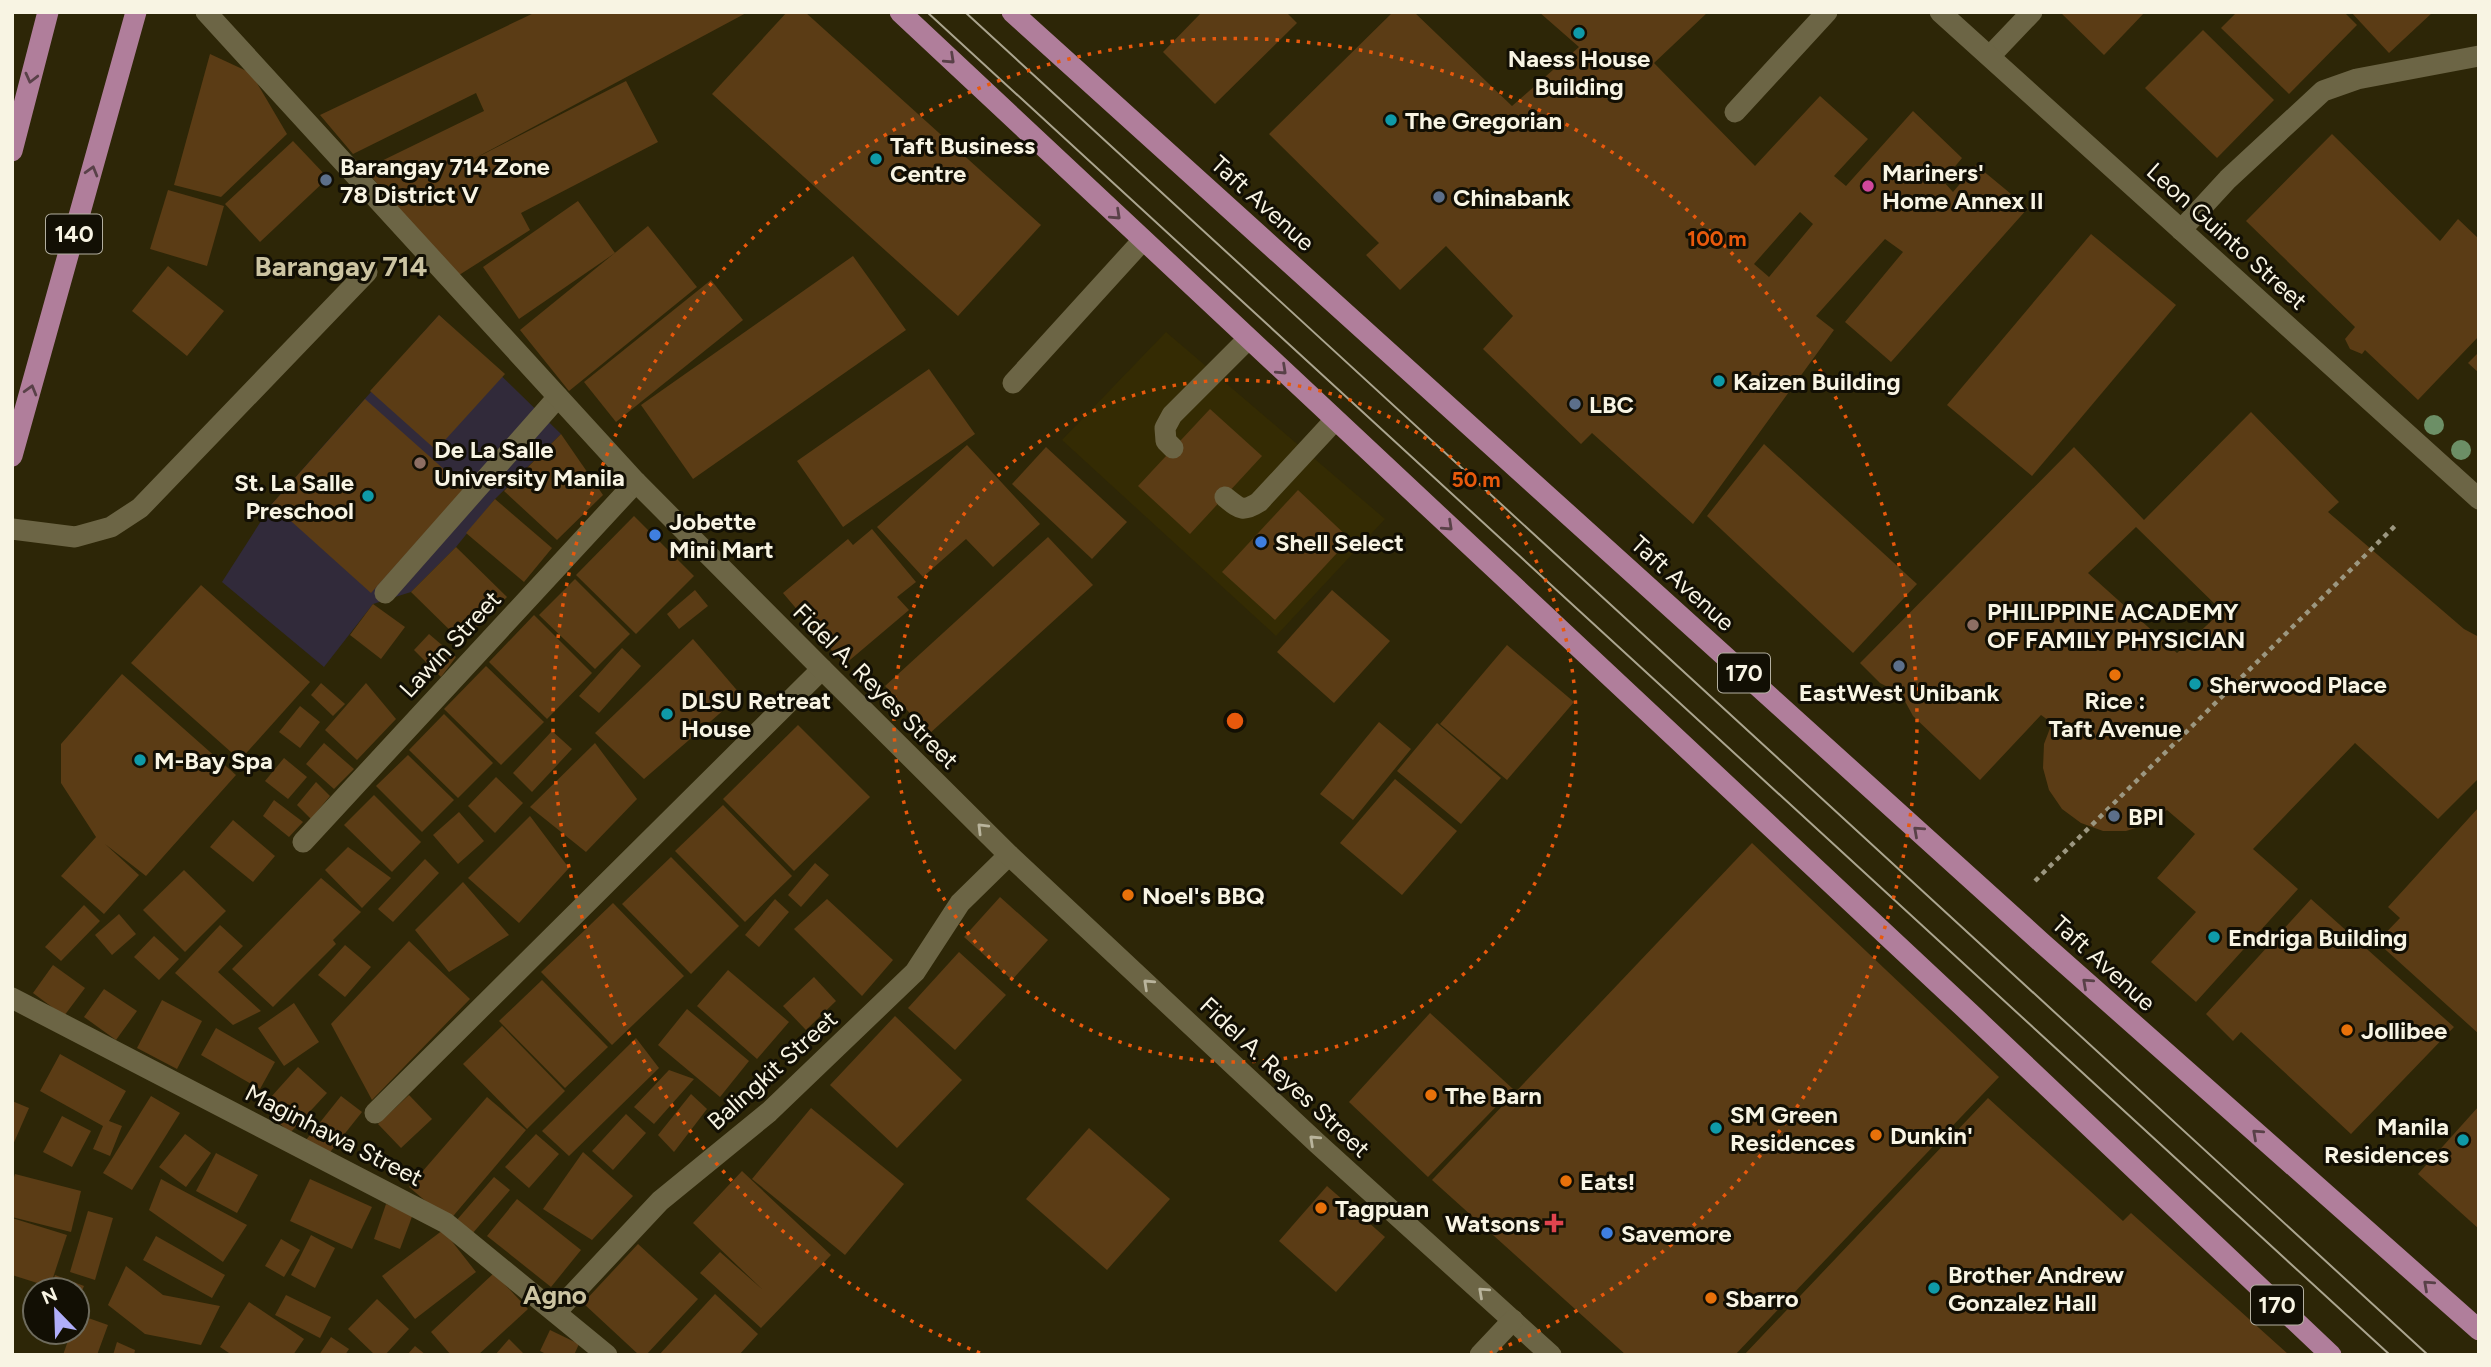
<svg xmlns="http://www.w3.org/2000/svg" width="2491" height="1367" viewBox="0 0 2491 1367" font-family="Figtree,sans-serif">
	<style>
		.built { fill: #342b03 }
		.education { fill: #312a3a }
		.building { fill: #5b3c15; fill-rule: evenodd }
		.lines { fill: none; stroke-linecap: round; stroke-linejoin: round }
		.path { stroke: #9c9780; stroke-width: 4.5; stroke-dasharray: 5 5; stroke-linecap: butt }
		.service { stroke: #6c6545; stroke-width: 21 }
		.pedestrian { stroke: #6c6545; stroke-width: 21 }
		.minor { stroke: #6c6545; stroke-width: 21 }
		.tertiary { stroke: #6c6545; stroke-width: 21 }
		.primary { stroke: #b07e9b; stroke-width: 21 }
		.tram { stroke: #aba58f; stroke-width: 2 }
		.tree { fill: #6c8f66 }
		.oneway { stroke: #594148 }
		.oneway2 { stroke: #b9b49c }
		.ring { fill: none; stroke: #e8590c; stroke-width: 3.5; stroke-dasharray: 3.5 7 }
		.culture-dot { fill: #0f9aa8; stroke: #120f04; stroke-width: 2.5 }
		.service-dot { fill: #5c6f8a; stroke: #120f04; stroke-width: 2.5 }
		.hotel-dot { fill: #d1479c; stroke: #120f04; stroke-width: 2.5 }
		.education-dot { fill: #8d6e63; stroke: #120f04; stroke-width: 2.5 }
		.shop-dot { fill: #3f7fe0; stroke: #120f04; stroke-width: 2.5 }
		.food-dot { fill: #e8710a; stroke: #120f04; stroke-width: 2.5 }
		.health-dot { fill: #e0444e; stroke: #120f04; stroke-width: 2.5 }
		.labels { text-anchor: middle; dominant-baseline: central; stroke-width: 6; stroke-linejoin: round; paint-order: stroke }
		.shield { fill: #120f04; stroke: #b3afa0; stroke-width: 2 }
		.shield-label { font-size: 23px; font-weight: bold; fill: #f8f4e3 }
		.poi-label { font-size: 24px; font-weight: bold; fill: #f8f4e3; stroke: #120f04; text-anchor: start }
		.street-label { font-size: 24px; fill: #f8f4e3; stroke: #120f04 }
		.neighbourhood-label { font-size: 26px; font-weight: bold; fill: #ccc4a2; stroke: #120f04 }
		.quarter-label { font-size: 28px; font-weight: bold; fill: #ccc4a2; stroke: #120f04 }
		.centre { fill: #e8590c; stroke: #120f04; stroke-width: 3.5 }
		.ring-label { font-size: 21px; text-anchor: middle; font-weight: bold; fill: #e8590c; stroke: #120f04; stroke-width: 6; stroke-linejoin: round; paint-order: stroke }
	</style>
	<rect width="100%" height="100%" fill="#2d2607"/>
	<polygon class="built" points="1166,332 1385,519 1276,636 1062,440"/>
	<polygon class="education" points="439,315 561,434 495,499 456,547 411,592 373,604 324,667 222,582 272,504"/>
	<g class="building">
		<polygon points="536,12 748,12 464,164 626,81 658,142 521,213 530,230 456,277 365,169 484,111 476,93 353,154 320,115"/>
		<polygon points="787,12 805,12 1041,225 958,316 712,94"/>
		<polygon points="1202,12 1286,12 1297,23 1215,104 1163,52"/>
		<path d="M1393,12h21l98,94 67,-59 -40,-35h169l-54,51 101,103 65,-70 48,43 -34,37 12,10 67,-75 49,47 -19,23 10,11 23,-27 52,43 -137,154 -46,-40 58,-70 -18,-13 -69,77 18,14 -141,194 -101,-91 -11,11 -98,-95 30,-33 -67,-70 -46,44 -34,-35 13,-12 -110,-109zM1800,212l13,12 -44,53 -15,-13z"/>
		<polygon points="2060,12 2145,12 2104,55"/>
		<polygon points="2237,12 2344,12 2357,25 2289,94 2221,28"/>
		<polygon points="2351,12 2433,12 2389,53"/>
		<polygon points="2203,30 2274,100 2217,158 2145,88"/>
		<polygon points="210,54 251,73 287,134 221,197 174,185"/>
		<polygon points="2332,134 2440,241 2458,219 2479,239 2479,336 2418,400 2365,350 2362,354 2350,349 2345,339 2355,327 2246,221"/>
		<polygon points="293,141 328,178 260,242 225,204"/>
		<polygon points="168,190 224,206 207,266 150,249"/>
		<polygon points="578,201 615,253 519,319 483,267"/>
		<polygon points="648,226 697,287 569,391 520,330"/>
		<polygon points="2091,234 2176,305 2032,476 1947,405"/>
		<polygon points="853,256 906,330 693,479 641,405"/>
		<polygon points="168,266 224,311 187,356 132,311"/>
		<polygon points="711,280 743,320 616,422 584,382"/>
		<polygon points="439,315 505,374 436,450 370,391"/>
		<polygon points="2479,352 2479,373 2468,363"/>
		<polygon points="929,369 975,434 843,527 797,461"/>
		<polygon points="365,399 465,488 371,593 272,504"/>
		<polygon points="1210,409 1262,456 1190,534 1138,486"/>
		<path d="M2251,412l88,90 -11,10 136,117 15,8v141l-41,41 -83,-76 -102,106 45,40 -102,113 -45,-40 45,-50 -39,-34 38,-44 -28,-24 -18,14 -23,7h-23l-22,-8 -19,-14 -13,-19 -6,-22 1,-24 8,-21 -11,-8 -61,65 -67,-64 -12,-22 -21,-11 -20,-20 214,-216 70,73zM2136,527l86,84 -45,42 -89,-80z"/>
		<polygon points="561,434 603,495 557,540 504,491"/>
		<polygon points="1764,444 1917,584 1853,653 1707,516"/>
		<polygon points="967,445 1040,524 993,567 966,539 923,577 877,527"/>
		<polygon points="1046,447 1127,522 1092,559 1012,484"/>
		<polygon points="1298,490 1350,539 1275,620 1222,572"/>
		<polygon points="495,499 552,548 524,582 466,533"/>
		<polygon points="634,516 694,576 636,634 576,575"/>
		<polygon points="872,529 916,582 897,597 909,610 844,665 783,593 848,539 853,545"/>
		<polygon points="1048,537 1093,585 929,734 885,686"/>
		<polygon points="456,547 507,597 462,642 411,592"/>
		<polygon points="575,579 630,634 595,669 539,615"/>
		<polygon points="201,585 310,682 240,760 131,663"/>
		<polygon points="695,590 708,606 679,629 667,614"/>
		<polygon points="1332,590 1390,641 1334,703 1277,652"/>
		<polygon points="373,604 405,627 381,659 350,635"/>
		<polygon points="534,615 592,673 547,719 489,662"/>
		<polygon points="429,634 456,657 441,677 414,650"/>
		<polygon points="693,639 741,695 644,779 595,733"/>
		<polygon points="1507,645 1574,702 1507,780 1440,724"/>
		<polygon points="622,648 641,666 599,713 579,696"/>
		<polygon points="486,666 544,722 501,765 444,709"/>
		<polygon points="122,674 236,775 146,876 105,844 139,875 104,914 61,876 96,837 61,783 61,744"/>
		<polygon points="321,683 345,704 333,716 311,695"/>
		<polygon points="366,683 396,719 357,760 325,730"/>
		<polygon points="300,706 320,722 300,748 279,732"/>
		<polygon points="444,714 493,763 458,798 409,750"/>
		<polygon points="1379,722 1411,749 1353,820 1320,794"/>
		<polygon points="1437,723 1501,778 1461,824 1397,771"/>
		<polygon points="798,725 870,797 794,871 723,799"/>
		<polygon points="552,731 572,749 532,792 513,773"/>
		<polygon points="324,743 354,769 334,789 306,764"/>
		<polygon points="595,743 637,799 586,852 530,807"/>
		<polygon points="408,755 454,800 422,832 376,786"/>
		<polygon points="284,758 307,777 288,799 265,781"/>
		<polygon points="496,777 523,803 495,833 468,806"/>
		<polygon points="1395,779 1457,831 1402,895 1340,843"/>
		<polygon points="316,782 330,796 311,819 297,805"/>
		<polygon points="374,795 421,842 392,872 344,825"/>
		<polygon points="274,800 303,822 289,837 263,816"/>
		<polygon points="723,805 792,876 745,922 675,851"/>
		<polygon points="2479,807 2479,1034 2377,942 2400,918 2388,907"/>
		<polygon points="459,812 484,841 458,864 433,835"/>
		<polygon points="530,816 569,868 519,923 468,878"/>
		<polygon points="233,820 275,856 253,882 210,847"/>
		<polygon points="1752,843 1999,1077 1735,1355 1626,1355 1432,1180"/>
		<polygon points="348,847 391,878 362,908 325,870"/>
		<polygon points="671,857 739,926 691,974 622,904"/>
		<polygon points="425,859 439,873 393,922 378,909"/>
		<polygon points="815,863 829,875 801,907 788,895"/>
		<polygon points="184,870 226,911 185,952 143,910"/>
		<polygon points="321,878 361,912 333,940 336,944 273,1007 232,969"/>
		<polygon points="463,882 509,935 449,972 415,930"/>
		<polygon points="1000,897 1048,940 1012,980 964,937"/>
		<polygon points="775,899 789,912 759,947 745,935"/>
		<polygon points="827,899 893,960 862,996 794,929"/>
		<polygon points="2311,899 2454,1027 2351,1134 2241,1032 2233,1041 2206,1014"/>
		<polygon points="613,903 684,976 612,1045 541,972"/>
		<polygon points="84,905 100,921 61,961 45,947"/>
		<polygon points="119,914 136,934 112,955 95,935"/>
		<polygon points="220,925 243,946 218,972 261,1011 233,1025 175,973"/>
		<polygon points="154,936 179,959 159,980 134,957"/>
		<polygon points="409,941 470,999 372,1100 331,1024"/>
		<polygon points="345,945 371,967 345,997 318,975"/>
		<polygon points="959,952 1006,995 955,1050 908,1008"/>
		<polygon points="53,965 85,988 64,1016 33,993"/>
		<polygon points="728,970 789,1022 757,1059 697,1006"/>
		<polygon points="814,977 836,1001 806,1030 783,1006"/>
		<polygon points="542,980 608,1047 565,1088 499,1021"/>
		<polygon points="104,989 137,1011 116,1040 84,1017"/>
		<polygon points="162,1000 202,1021 177,1069 137,1048"/>
		<polygon points="294,1003 319,1042 284,1066 258,1028"/>
		<polygon points="687,1009 749,1061 720,1097 658,1045"/>
		<polygon points="1430,1013 1513,1089 1428,1177 1349,1102"/>
		<polygon points="895,1016 962,1080 897,1148 830,1085"/>
		<polygon points="502,1026 565,1091 527,1129 463,1064"/>
		<polygon points="216,1028 275,1062 260,1089 201,1055"/>
		<polygon points="636,1038 659,1068 569,1156 542,1131"/>
		<polygon points="60,1054 126,1091 109,1121 122,1126 110,1156 93,1149 103,1126 40,1091"/>
		<polygon points="298,1067 327,1093 290,1133 262,1107"/>
		<polygon points="669,1070 694,1079 654,1124 634,1107"/>
		<polygon points="691,1094 707,1109 674,1152 658,1135"/>
		<polygon points="409,1095 432,1119 401,1148 378,1124"/>
		<polygon points="151,1096 180,1113 132,1190 103,1173"/>
		<polygon points="341,1096 362,1112 327,1156 306,1140"/>
		<polygon points="487,1097 526,1130 449,1221 409,1187"/>
		<polygon points="1988,1098 2123,1221 2131,1213 2289,1355 1744,1355"/>
		<polygon points="12,1101 29,1108 12,1147"/>
		<polygon points="2479,1106 2479,1229 2418,1174"/>
		<polygon points="811,1108 904,1184 845,1255 752,1179"/>
		<polygon points="626,1114 646,1133 613,1170 592,1151"/>
		<polygon points="62,1116 91,1131 72,1167 43,1152"/>
		<polygon points="1089,1128 1170,1199 1107,1270 1026,1199"/>
		<polygon points="185,1134 211,1153 186,1187 159,1167"/>
		<polygon points="536,1134 559,1154 529,1188 505,1167"/>
		<polygon points="583,1152 633,1196 592,1240 543,1209"/>
		<polygon points="216,1153 258,1175 237,1213 196,1191"/>
		<polygon points="742,1171 831,1255 761,1328 700,1273 720,1252 763,1290 693,1223"/>
		<polygon points="15,1174 81,1191 71,1232 12,1217 12,1184"/>
		<polygon points="494,1177 510,1190 472,1234 456,1221"/>
		<polygon points="161,1179 247,1225 223,1262 149,1210"/>
		<polygon points="310,1179 372,1207 352,1249 290,1221"/>
		<polygon points="1327,1186 1385,1237 1336,1292 1279,1241"/>
		<polygon points="517,1199 581,1250 551,1287 487,1236"/>
		<polygon points="386,1204 413,1214 400,1249 374,1239"/>
		<polygon points="88,1211 113,1218 95,1280 70,1272"/>
		<polygon points="12,1218 67,1235 50,1287 12,1275"/>
		<polygon points="443,1230 476,1272 415,1319 382,1276"/>
		<polygon points="311,1235 335,1248 315,1288 291,1275"/>
		<polygon points="156,1236 225,1275 212,1298 143,1260"/>
		<polygon points="281,1239 300,1250 284,1277 265,1266"/>
		<polygon points="638,1244 698,1299 646,1355 639,1355 583,1303"/>
		<polygon points="126,1266 163,1295 220,1306 201,1345 145,1334 108,1305"/>
		<polygon points="494,1273 528,1309 478,1355 451,1355 431,1332"/>
		<polygon points="55,1275 84,1286 77,1303 77,1290 50,1290"/>
		<polygon points="715,1294 758,1334 739,1355 659,1355"/>
		<polygon points="286,1295 331,1317 320,1338 275,1315"/>
		<polygon points="377,1299 409,1329 385,1355 375,1355 348,1329"/>
		<polygon points="249,1302 304,1339 293,1355 232,1355 220,1347"/>
		<polygon points="77,1314 108,1325 97,1355 63,1355 71,1332 77,1332"/>
		<polygon points="550,1330 579,1344 574,1355 548,1355 540,1351"/>
		<polygon points="331,1337 349,1349 345,1355 319,1355"/>
		<polygon points="509,1339 525,1355 495,1355"/>
		<polygon points="117,1342 135,1350 134,1355 113,1355"/>
		<polygon points="415,1346 426,1355 407,1355"/>
	</g>
	<g class="lines">
		<polyline class="path" points="2035,881 2396,525"/>
		<g class="service">
			<polyline points="1735,112 1827,12"/>
			<polyline points="2181,230 2228,179 2323,91 2357,79 2479,56"/>
			<polyline points="1013,383 1143,240"/>
			<polyline points="1173,448 1166,441 1165,428 1172,415 1248,339"/>
			<path d="M1225,497c14,11 17,16 34,5l76,-82"/>
			<polyline points="12,529 75,537 111,527 140,508 367,272"/>
			<polyline points="385,593 558,397"/>
			<polyline points="375,1113 822,669"/>
		</g>
		<g class="pedestrian">
			<polyline points="303,842 636,482"/>
			<polyline points="556,1312 660,1201 769,1112 915,972 960,903 1009,855"/>
		</g>
		<g class="minor">
			<polyline points="206,12 636,482 822,669 1009,855 1318,1144 1551,1355"/>
			<polyline points="1990,56 2032,12"/>
			<polyline points="12,998 446,1223 607,1355"/>
			<polyline points="1480,1355 1513,1320"/>
		</g>
		<polyline class="tertiary" points="1940,12 2479,499"/>
		<g class="primary">
			<polyline points="900,12 1973,1016 2331,1355"/>
			<polyline points="1012,12 2042,943 2479,1330"/>
			<polyline points="12,151 48,12"/>
			<polyline points="12,456 136,12"/>
		</g>
		<g class="tram">
			<polyline points="927,12 2390,1355"/>
			<polyline points="965,12 2428,1355"/>
		</g>
	</g>
	<g class="tree">
		<circle cx="2434" cy="425" r="10"/>
		<circle cx="2461" cy="450" r="10"/>
	</g>
	<defs><path id="oneway-chevron" d="M-2-3.5L2.5 0L-2 3.5" fill="none" stroke-width="1.6" stroke-linecap="round" stroke-linejoin="round" transform="scale(1.75)"/></defs>
	<g class="oneway">
		<use href="#oneway-chevron" transform="translate(950 59) rotate(43)"/>
		<use href="#oneway-chevron" transform="translate(31 78) rotate(104)"/>
		<use href="#oneway-chevron" transform="translate(92 171) rotate(-74)"/>
		<use href="#oneway-chevron" transform="translate(1116 215) rotate(43)"/>
		<use href="#oneway-chevron" transform="translate(1282 370) rotate(43)"/>
		<use href="#oneway-chevron" transform="translate(31 390) rotate(-74)"/>
		<use href="#oneway-chevron" transform="translate(1448 526) rotate(43)"/>
		<use href="#oneway-chevron" transform="translate(1918 831) rotate(-138)"/>
		<use href="#oneway-chevron" transform="translate(2087 983) rotate(-138)"/>
		<use href="#oneway-chevron" transform="translate(2257 1134) rotate(-138)"/>
		<use href="#oneway-chevron" transform="translate(2428 1285) rotate(-138)"/>
	</g>
	<g class="oneway2">
		<use href="#oneway-chevron" transform="translate(982 828) rotate(-135)"/>
		<use href="#oneway-chevron" transform="translate(1148 984) rotate(-137)"/>
		<use href="#oneway-chevron" transform="translate(1314 1140) rotate(-137)"/>
		<use href="#oneway-chevron" transform="translate(1483 1292) rotate(-138)"/>
	</g>
	<g class="ring">
		<circle cx="1235" cy="721" r="341"/>
		<path d="M980 1353A682 682 0 1 1 1490 1353"/>
	</g>
	<g class="culture-dot">
		<circle cx="1579" cy="33" r="7"/>
		<circle cx="1391" cy="120" r="7"/>
		<circle cx="876" cy="159" r="7"/>
		<circle cx="1719" cy="381" r="7"/>
		<circle cx="368" cy="496" r="7"/>
		<circle cx="2195" cy="684" r="7"/>
		<circle cx="667" cy="714" r="7"/>
		<circle cx="140" cy="760" r="7"/>
		<circle cx="2214" cy="937" r="7"/>
		<circle cx="1716" cy="1128" r="7"/>
		<circle cx="2463" cy="1140" r="7"/>
		<circle cx="1934" cy="1288" r="7"/>
	</g>
	<g class="service-dot">
		<circle cx="326" cy="180" r="7"/>
		<circle cx="1439" cy="197" r="7"/>
		<circle cx="1575" cy="404" r="7"/>
		<circle cx="1899" cy="666" r="7"/>
		<circle cx="2114" cy="816" r="7"/>
	</g>
	<circle class="hotel-dot" cx="1868" cy="186" r="7"/>
	<g class="education-dot">
		<circle cx="420" cy="463" r="7"/>
		<circle cx="1973" cy="625" r="7"/>
	</g>
	<g class="shop-dot">
		<circle cx="655" cy="535" r="7"/>
		<circle cx="1261" cy="542" r="7"/>
		<circle cx="1607" cy="1233" r="7"/>
	</g>
	<g class="food-dot">
		<circle cx="2115" cy="675" r="7"/>
		<circle cx="1128" cy="895" r="7"/>
		<circle cx="2347" cy="1030" r="7"/>
		<circle cx="1431" cy="1095" r="7"/>
		<circle cx="1876" cy="1135" r="7"/>
		<circle cx="1566" cy="1181" r="7"/>
		<circle cx="1321" cy="1208" r="7"/>
		<circle cx="1711" cy="1298" r="7"/>
	</g>
	<path class="health-dot" d="M1550.5 1212.5h7v7h7v7h-7v7h-7v-7h-7v-7h7z"/>
	<g class="labels">
		<g class="shield">
			<rect x="46" y="214.5" width="56" height="39" rx="5"/>
			<rect x="1718" y="653.5" width="52" height="39" rx="5"/>
			<rect x="2251" y="1285.5" width="52" height="39" rx="5"/>
		</g>
		<g class="shield-label">
			<text x="74" y="234">140</text>
			<text x="1744" y="673">170</text>
			<text x="2277" y="1305">170</text>
		</g>
		<g class="poi-label">
			<text x="1579" y="58" text-anchor="middle">Naess House<tspan x="1579" dy="28">Building</tspan></text>
			<text x="1405" y="120">The Gregorian</text>
			<text x="890" y="145">Taft Business<tspan x="890" dy="28">Centre</tspan></text>
			<text x="340" y="166">Barangay 714 Zone<tspan x="340" dy="28">78 District V</tspan></text>
			<text x="1882" y="172">Mariners'<tspan x="1882" dy="28">Home Annex II</tspan></text>
			<text x="1453" y="197">Chinabank</text>
			<text x="1733" y="381">Kaizen Building</text>
			<text x="1589" y="404">LBC</text>
			<text x="434" y="449">De La Salle<tspan x="434" dy="28">University Manila</tspan></text>
			<text x="354" y="482" text-anchor="end">St. La Salle<tspan x="354" dy="28">Preschool</tspan></text>
			<text x="669" y="521">Jobette<tspan x="669" dy="28">Mini Mart</tspan></text>
			<text x="1275" y="542">Shell Select</text>
			<text x="1987" y="611">PHILIPPINE ACADEMY<tspan x="1987" dy="28">OF FAMILY PHYSICIAN</tspan></text>
			<text x="2209" y="684">Sherwood Place</text>
			<text x="1899" y="692" text-anchor="middle">EastWest Unibank</text>
			<text x="681" y="700">DLSU Retreat<tspan x="681" dy="28">House</tspan></text>
			<text x="2115" y="700" text-anchor="middle">Rice :<tspan x="2115" dy="28">Taft Avenue</tspan></text>
			<text x="154" y="760">M-Bay Spa</text>
			<text x="2128" y="816">BPI</text>
			<text x="1142" y="895">Noel's BBQ</text>
			<text x="2228" y="937">Endriga Building</text>
			<text x="2361" y="1030">Jollibee</text>
			<text x="1445" y="1095">The Barn</text>
			<text x="1730" y="1114">SM Green<tspan x="1730" dy="28">Residences</tspan></text>
			<text x="2449" y="1126" text-anchor="end">Manila<tspan x="2449" dy="28">Residences</tspan></text>
			<text x="1890" y="1135">Dunkin'</text>
			<text x="1580" y="1181">Eats!</text>
			<text x="1335" y="1208">Tagpuan</text>
			<text x="1540" y="1223" text-anchor="end">Watsons</text>
			<text x="1621" y="1233">Savemore</text>
			<text x="1948" y="1274">Brother Andrew<tspan x="1948" dy="28">Gonzalez Hall</tspan></text>
			<text x="1725" y="1298">Sbarro</text>
		</g>
		<g class="street-label">
			<text transform="translate(1263 203) rotate(42)">Taft Avenue</text>
			<text transform="translate(2227 236) rotate(42)">Leon Guinto Street</text>
			<text transform="translate(1683 583) rotate(42)">Taft Avenue</text>
			<text transform="translate(450 644) rotate(-47)">Lawin Street</text>
			<text transform="translate(876 686) rotate(45)">Fidel A. Reyes Street</text>
			<text transform="translate(2104 963) rotate(42)">Taft Avenue</text>
			<text transform="translate(772 1070) rotate(-42)">Balingkit Street</text>
			<text transform="translate(1285 1077) rotate(43)">Fidel A. Reyes Street</text>
			<text transform="translate(334 1135) rotate(27)">Maginhawa Street</text>
		</g>
		<g class="neighbourhood-label">
			<text x="555" y="1295">Agno</text>
		</g>
		<g class="quarter-label">
			<text x="341" y="266">Barangay 714</text>
		</g>
	</g>
	<circle cx="1235" cy="721" r="10" class="centre"/>
	<g class="ring-label">
		<text x="1717" y="246">100 m</text>
		<text x="1476" y="487">50 m</text>
	</g>
	<rect width="2491" height="1367" fill="none" stroke="#f8f4e3" stroke-width="28"/>
	<g transform="translate(56 1311) rotate(337)"><circle r="33" fill="#120f04" stroke="#6e6b5d" stroke-width="2"/>
	<path d="M0-5L12 26L0 18L-12 26Z" fill="#b0aefa"/>
	<text y="-10" font-size="19" font-weight="bold" text-anchor="middle" fill="#f8f4e3">N</text>
	</g>
</svg>
